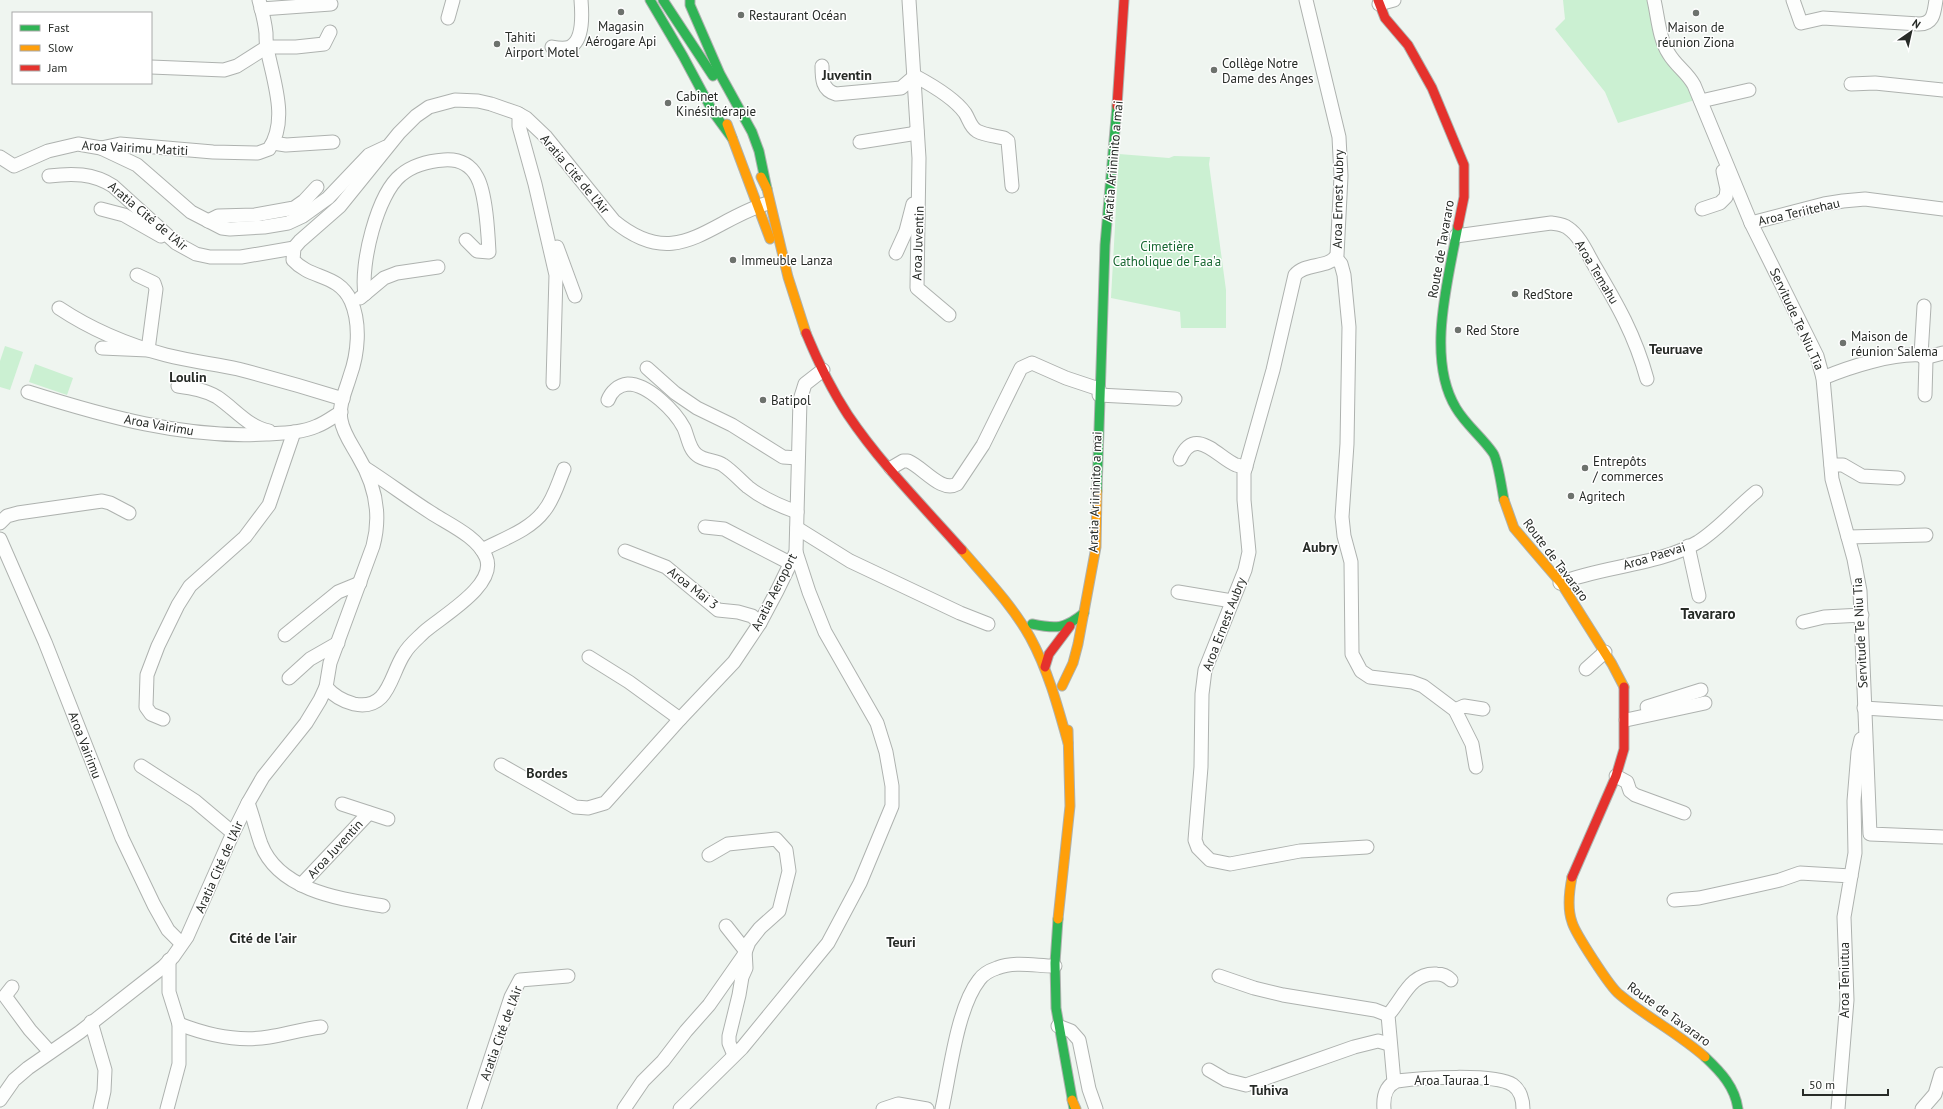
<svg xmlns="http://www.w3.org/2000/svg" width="1943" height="1109" viewBox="0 0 1943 1109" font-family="'PT Sans',sans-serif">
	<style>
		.green { fill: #cbf0d2 }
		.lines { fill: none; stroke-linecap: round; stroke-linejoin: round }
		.street-casing { stroke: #aeb2af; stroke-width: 15 }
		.fast-casing { stroke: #aeb2af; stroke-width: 11 }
		.slow-casing { stroke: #aeb2af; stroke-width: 11 }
		.jam-casing { stroke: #aeb2af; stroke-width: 11 }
		.street { stroke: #fdfefd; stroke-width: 13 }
		.fast { stroke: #30b455; stroke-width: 9 }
		.slow { stroke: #ff9f0a; stroke-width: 9 }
		.jam { stroke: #e5322d; stroke-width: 9 }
		.poi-dot { fill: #6d726d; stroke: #fff; stroke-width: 1.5 }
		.labels { text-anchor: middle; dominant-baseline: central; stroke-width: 3; stroke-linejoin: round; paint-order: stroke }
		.poi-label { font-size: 13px; fill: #272b27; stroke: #fff; text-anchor: start }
		.street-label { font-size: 13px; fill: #272b27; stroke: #fff }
		.park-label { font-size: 13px; fill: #176731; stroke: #fff }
		.neighbourhood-label { font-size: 14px; font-weight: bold; fill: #272b27; stroke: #fff }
		.quarter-label { font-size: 15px; font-weight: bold; fill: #272b27; stroke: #fff }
	</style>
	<rect width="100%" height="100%" fill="#eff5f0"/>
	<g class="green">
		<polygon points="1563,0 1650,0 1682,77 1695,100 1618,123 1605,92 1555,29 1565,19"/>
		<polygon points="1119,154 1169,158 1174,156 1210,157 1209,164 1226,290 1226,328 1181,328 1180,312 1111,298"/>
		<polygon points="5,346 23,352 10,390 0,387 0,361"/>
		<polygon points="35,364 73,378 67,395 29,382"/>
	</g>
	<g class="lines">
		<defs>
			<g id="street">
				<polyline points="909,0 919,158 917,288 949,315"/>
				<path d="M1306,0l33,137 2,39 -4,79c-8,14 -32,7 -42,20l-22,95 -29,103v27l5,52 -4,18 -40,100 -3,24 -1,73 -6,73 3,8 12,12 20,4 70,-13 67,-4"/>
				<path d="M1654,0c4,17 5,39 15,54 7,12 18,18 25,31l57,138 66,133 6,22 9,101 22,80 6,32 10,243 73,3"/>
				<path d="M1793,0l8,23 22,-5 96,6c15,0 15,-12 17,-24"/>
				<polyline points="1379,4 1394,0"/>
				<polyline points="261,9 331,4"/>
				<polyline points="448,18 453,0"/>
				<path d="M552,47c5,1 13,2 18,0 14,-7 12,-35 11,-47"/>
				<path d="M822,66c0,13 0,24 14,28l65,-6 14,-12c15,8 40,23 50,37 4,6 5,14 12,18 7,4 19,5 27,7l4,3 4,45"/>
				<polyline points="151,67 224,70 237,66 267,47 296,47 324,44 330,32"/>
				<polyline points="1851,84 1875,83 1943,90"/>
				<polyline points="1701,101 1749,90"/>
				<polyline points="519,114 519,126 535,184 556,275 553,383"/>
				<polyline points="860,142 911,134 917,131"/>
				<polyline points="273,143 286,145 333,142"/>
				<polyline points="101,148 137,165 191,212 222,228 230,229 264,227 288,223 303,216 328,198 369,155 386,147"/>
				<path d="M0,157l14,9 34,-15 30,-7 23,4 19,-4 93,8 45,1 11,-4c20,-29 4,-69 -2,-101 -1,-5 -1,-10 -1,-15 -1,-11 -4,-22 -7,-33"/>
				<path d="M49,176c23,-3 44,-3 64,10l63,57 20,11 14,3h31l53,-9"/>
				<polyline points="101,209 124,215 161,236"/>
				<polyline points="1702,209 1720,203 1726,197 1727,189 1723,171"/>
				<polyline points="208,221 218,216 255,215 294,208 304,201 317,187"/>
				<polyline points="1751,223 1824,204 1843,201 1865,199 1943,209"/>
				<path d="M1456,236l95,-13c6,1 12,1 17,5 12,8 19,25 26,37 23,39 41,70 53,114"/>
				<polyline points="557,247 575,296"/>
				<polyline points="896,253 906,231 913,204"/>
				<polyline points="1336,258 1341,264 1344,275 1349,327 1347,444 1342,517 1344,536 1351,562 1352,654 1361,671 1370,677 1412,682 1423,686 1455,710 1472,744 1476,767"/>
				<path d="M365,294c-5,-29 12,-100 36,-119 12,-10 29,-14 43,-15 14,-1 26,4 33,17 9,16 11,56 12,75l-12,-1 -11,-11"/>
				<polyline points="360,298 384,278 397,273 438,267"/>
				<polyline points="1924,306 1921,355 1926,360 1925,395"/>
				<path d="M59,308c33,22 69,37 107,47 24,6 48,9 72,14 35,9 70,19 105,30"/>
				<polyline points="102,348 148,350 156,289 154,283 137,275"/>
				<polyline points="1924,358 1943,353"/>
				<polyline points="647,368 675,393 697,408 732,425 783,457 798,458"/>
				<path d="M1823,378c26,-11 70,-25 98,-23"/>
				<path d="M178,386c14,2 27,4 39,11 18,12 31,30 52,34"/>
				<path d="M28,392c76,24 157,47 238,42 17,-1 35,-1 51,-8 8,-3 16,-9 24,-14"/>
				<polyline points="1099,395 1175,399"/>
				<path d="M608,400c3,-8 10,-15 20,-16 20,0 47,27 56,44 4,9 5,21 13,27 7,6 19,5 26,10 9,6 17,15 25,22 15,12 32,19 49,25"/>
				<path d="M1180,459c15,-35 38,-1 56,6 3,1 7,1 10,2"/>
				<polyline points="1831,465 1843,465 1862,476 1898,478"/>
				<path d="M891,468l12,-7h5c15,6 33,32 49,23l26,-39 38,-77 11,-5 34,15 33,11"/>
				<polyline points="0,523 7,516 18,513 102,501 110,503 129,513"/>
				<polyline points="705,527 724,529 790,563"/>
				<polyline points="797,528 850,561 960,613 988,624"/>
				<polyline points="1848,537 1926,535"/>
				<polyline points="0,539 45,642 122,838 154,905 168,930 181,943"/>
				<polyline points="1688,546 1699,596"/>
				<path d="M482,550c21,-11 48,-20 62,-39 10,-12 14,-28 20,-42"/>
				<polyline points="625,551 666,567 718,610 738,612 752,616 760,623"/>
				<path d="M1560,583c42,-17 100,-18 138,-41 22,-14 38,-34 58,-50"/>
				<polyline points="1178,592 1232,601"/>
				<polyline points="1803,622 1824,617 1862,615"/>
				<polyline points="285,635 338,592 360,583"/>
				<polyline points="589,657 629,682 680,719"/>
				<polyline points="1586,669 1605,652"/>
				<polyline points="289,678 310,659 338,643"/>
				<path d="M326,687c7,8 16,14 28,17 35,7 36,-29 50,-50 5,-9 13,-15 20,-22 18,-16 74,-47 62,-75 -9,-21 -38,-33 -56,-45 -22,-14 -43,-30 -65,-44"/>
				<polyline points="1647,707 1701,690"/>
				<polyline points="1864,708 1943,713"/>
				<polyline points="1455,710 1464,706 1483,709"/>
				<polyline points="163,719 151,714 146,707 147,675 158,646 178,605 190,586 245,537 269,505 294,432"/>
				<polyline points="1626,720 1705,703"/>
				<polyline points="501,765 575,807 588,808 605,803 680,719 734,662 760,623 777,591 796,552 800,400 805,384 823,370"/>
				<polyline points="141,766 195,801 233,833"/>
				<polyline points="1616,776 1627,782 1630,791 1635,795 1684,813"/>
				<path d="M248,803c5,13 8,27 13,41 18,47 80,55 122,62"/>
				<polyline points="342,804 388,819"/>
				<polyline points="1851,876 1855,853 1854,801 1858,752 1861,739"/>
				<polyline points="301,885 369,813"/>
				<polyline points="1674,900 1699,898 1754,886 1780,880 1800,873 1851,876 1844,917 1847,1000 1838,1109"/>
				<polyline points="726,926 745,950 746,968 742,977 739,995 729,1036 729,1043 734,1055"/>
				<polyline points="1219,976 1254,988 1283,995 1375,1010 1388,1015"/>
				<polyline points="12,987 5,996 30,1030 50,1052"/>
				<polyline points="91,1022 105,1070 104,1091 100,1109"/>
				<path d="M179,1024c28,11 60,18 90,13 18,-3 34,-8 52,-10"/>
				<polyline points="1058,1026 1071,1031 1079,1040 1089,1089 1096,1109"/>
				<polyline points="1209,1070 1226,1080 1246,1085 1354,1047 1378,1041 1389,1044"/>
				<path d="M1394,1082l-6,-67c15,-16 22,-43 49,-41 5,0 10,2 14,6"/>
				<path d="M0,1100l14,-20 14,-12 52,-36 83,-65 10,-10 14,-20 46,-104 15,-30 15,-26 43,-54 14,-23 6,-13 4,-24 43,-117c9,-33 2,-62 -15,-90 -6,-11 -15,-23 -17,-36 -3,-14 5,-30 9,-44 8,-22 11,-52 1,-75 -13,-28 -40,-21 -58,-41l1,-12 6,-7 40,-35 59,-73 17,-17 13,-9 26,-7 23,1 13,3 26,9 9,5 20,19 68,84c62,51 93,2 151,-17"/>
				<polyline points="167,1109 179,1064 179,1024 169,992 169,960"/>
				<polyline points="474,1109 511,997 520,980 568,976"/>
				<polyline points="624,1109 643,1081 663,1061 686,1031 709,1005 744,955 749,942 760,928 779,911 789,871 786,850 776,839 728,844 709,855"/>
				<polyline points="680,1109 742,1048 828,943 860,883 892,806 892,786 886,752 877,723 825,632 809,592 796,552"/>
				<polyline points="883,1109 898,1104 927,1109"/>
				<path d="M942,1109c8,-36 15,-101 37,-129 4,-6 12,-10 18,-12 18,-7 39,-2 58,-2"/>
				<path d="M1384,1109c-1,-12 1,-23 13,-28 23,-3 98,-8 116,4 7,5 10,15 10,24"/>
				<polyline points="1922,1109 1935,1094 1941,1074"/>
			</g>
			<g id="fast">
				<polyline points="650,0 683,56 713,112 732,138"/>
				<polyline points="663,0 713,76"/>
				<polyline points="690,0 690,5 720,74 752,132 759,151 767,189"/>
				<path d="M1458,226c-10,54 -32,133 -2,182 10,17 26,29 37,45 5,7 9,37 11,47"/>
				<polyline points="1097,491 1105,245 1117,106"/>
				<path d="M1032,624c24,5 33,5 52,-11"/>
				<polyline points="1058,919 1055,963 1056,1008 1074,1109"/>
				<path d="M1705,1057c16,15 30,30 33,52"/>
			</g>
			<g id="slow">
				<polyline points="727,124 770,239"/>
				<polyline points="761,177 767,189 788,277 806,333"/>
				<polyline points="1504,500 1514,528 1561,583 1612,664 1624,687"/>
				<path d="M962,550c24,28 50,55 68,87 18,33 28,70 38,106"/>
				<polyline points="1062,686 1073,663 1078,644 1096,547 1097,491"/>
				<path d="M1572,877c-3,15 -5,31 0,45 3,11 38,65 47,72 27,23 59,39 86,63"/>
				<polyline points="1058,919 1070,806 1068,730"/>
				<polyline points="1072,1100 1076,1109"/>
			</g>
			<g id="jam">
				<polyline points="1378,0 1385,18 1408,45 1432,88 1464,165 1464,197 1458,226"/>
				<polyline points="1117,106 1124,0"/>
				<path d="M806,333c12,29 25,56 42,82 33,49 75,91 114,135"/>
				<polyline points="1045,667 1049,654 1070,626"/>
				<polyline points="1572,877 1616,776 1624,749 1624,687"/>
			</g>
		</defs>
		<use href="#street" class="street-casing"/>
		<use href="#fast" class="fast-casing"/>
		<use href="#slow" class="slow-casing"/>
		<use href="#jam" class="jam-casing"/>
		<use href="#street" class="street"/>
		<use href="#fast" class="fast"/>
		<use href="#slow" class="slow"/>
		<use href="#jam" class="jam"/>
	</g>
	<g class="poi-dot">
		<circle cx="621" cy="12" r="4"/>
		<circle cx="1696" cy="13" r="4"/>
		<circle cx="741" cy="15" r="4"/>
		<circle cx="497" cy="44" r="4"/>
		<circle cx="1214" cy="70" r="4"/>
		<circle cx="668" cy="103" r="4"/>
		<circle cx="733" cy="260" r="4"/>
		<circle cx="1515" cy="294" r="4"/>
		<circle cx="1458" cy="330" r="4"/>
		<circle cx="1843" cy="343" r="4"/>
		<circle cx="763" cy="400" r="4"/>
		<circle cx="1585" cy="468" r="4"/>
		<circle cx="1571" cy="496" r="4"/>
	</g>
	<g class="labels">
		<g class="poi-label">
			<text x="749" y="15">Restaurant Océan</text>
			<text x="621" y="26" text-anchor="middle">Magasin<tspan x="621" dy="15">Aérogare Api</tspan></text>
			<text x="1696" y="27" text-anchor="middle">Maison de<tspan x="1696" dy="15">réunion Ziona</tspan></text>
			<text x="505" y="37">Tahiti<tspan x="505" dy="15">Airport Motel</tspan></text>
			<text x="1222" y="63">Collège Notre<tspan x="1222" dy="15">Dame des Anges</tspan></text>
			<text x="676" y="96">Cabinet<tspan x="676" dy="15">Kinésithérapie</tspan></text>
			<text x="741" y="260">Immeuble Lanza</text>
			<text x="1523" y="294">RedStore</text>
			<text x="1466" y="330">Red Store</text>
			<text x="1851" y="336">Maison de<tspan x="1851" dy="15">réunion Salema</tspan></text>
			<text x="771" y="400">Batipol</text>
			<text x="1593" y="461">Entrepôts<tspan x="1593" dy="15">/ commerces</tspan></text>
			<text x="1579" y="496">Agritech</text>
		</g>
		<g class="street-label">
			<text transform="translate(135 148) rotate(3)">Aroa Vairimu Matiti</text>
			<text transform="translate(1113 161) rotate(-85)">Aratia Ariininito a mai</text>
			<text transform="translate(575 174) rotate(50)">Aratia Cité de l'Air</text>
			<text transform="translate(1338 199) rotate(-89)">Aroa Ernest Aubry</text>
			<text transform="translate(1799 212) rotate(-13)">Aroa Teriitehau</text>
			<text transform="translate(148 216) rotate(40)">Aratia Cité de l'Air</text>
			<text transform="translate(918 243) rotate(-88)">Aroa Juventin</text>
			<text transform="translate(1441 249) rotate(-80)">Route de Tavararo</text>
			<text transform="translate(1597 272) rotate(59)">Aroa Temahu</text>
			<text transform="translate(1797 319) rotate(65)">Servitude Te Niu Tia</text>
			<text transform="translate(159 425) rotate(10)">Aroa Vairimu</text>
			<text transform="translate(1095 492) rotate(-88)">Aratia Ariininito a mai</text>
			<text transform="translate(1654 556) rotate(-17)">Aroa Paevai</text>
			<text transform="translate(1556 560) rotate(53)">Route de Tavararo</text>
			<text transform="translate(693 588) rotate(38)">Aroa Mai 3</text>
			<text transform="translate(774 592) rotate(-63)">Aratia Aeroport</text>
			<text transform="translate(1224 624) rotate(-69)">Aroa Ernest Aubry</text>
			<text transform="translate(1860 633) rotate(-93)">Servitude Te Niu Tia</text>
			<text transform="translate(85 745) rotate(69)">Aroa Vairimu</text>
			<text transform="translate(335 849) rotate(-47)">Aroa Juventin</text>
			<text transform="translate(219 867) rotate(-66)">Aratia Cité de l'Air</text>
			<text transform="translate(1844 980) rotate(-90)">Aroa Teniutua</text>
			<text transform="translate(1669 1014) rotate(36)">Route de Tavararo</text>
			<text transform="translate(501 1033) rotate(-70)">Aratia Cité de l'Air</text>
			<text x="1452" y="1080">Aroa Tauraa 1</text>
		</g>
		<g class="park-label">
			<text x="1167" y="246">Cimetière<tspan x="1167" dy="15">Catholique de Faa'a</tspan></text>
		</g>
		<g class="neighbourhood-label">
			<text x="847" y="75">Juventin</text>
			<text x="1676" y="349">Teuruave</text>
			<text x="188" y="377">Loulin</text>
			<text x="1320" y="547">Aubry</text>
			<text x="547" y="773">Bordes</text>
			<text x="263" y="938">Cité de l'air</text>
			<text x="901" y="942">Teuri</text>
			<text x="1269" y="1090">Tuhiva</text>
		</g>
		<g class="quarter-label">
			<text x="1708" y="613">Tavararo</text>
		</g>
	</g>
	<rect x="12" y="12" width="140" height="72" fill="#ffffff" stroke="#a9aaa9"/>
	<rect x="20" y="25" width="20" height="6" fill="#30b455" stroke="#a9aaa9"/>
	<text x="48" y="32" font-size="12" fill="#272b27">Fast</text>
	<rect x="20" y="45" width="20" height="6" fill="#ff9f0a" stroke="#a9aaa9"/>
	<text x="48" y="52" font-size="12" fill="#272b27">Slow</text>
	<rect x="20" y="65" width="20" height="6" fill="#e5322d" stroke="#a9aaa9"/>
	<text x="48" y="72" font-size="12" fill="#272b27">Jam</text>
	<g transform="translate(1911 32) rotate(34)" stroke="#ffffff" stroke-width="3" paint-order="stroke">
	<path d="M0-3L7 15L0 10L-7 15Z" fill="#272b27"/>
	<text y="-6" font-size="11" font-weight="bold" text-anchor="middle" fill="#272b27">N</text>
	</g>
	<path d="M1803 1089v6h85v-6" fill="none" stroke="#272b27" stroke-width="2"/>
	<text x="1809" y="1089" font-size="12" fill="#272b27" stroke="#ffffff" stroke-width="3" paint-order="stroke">50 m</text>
</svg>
